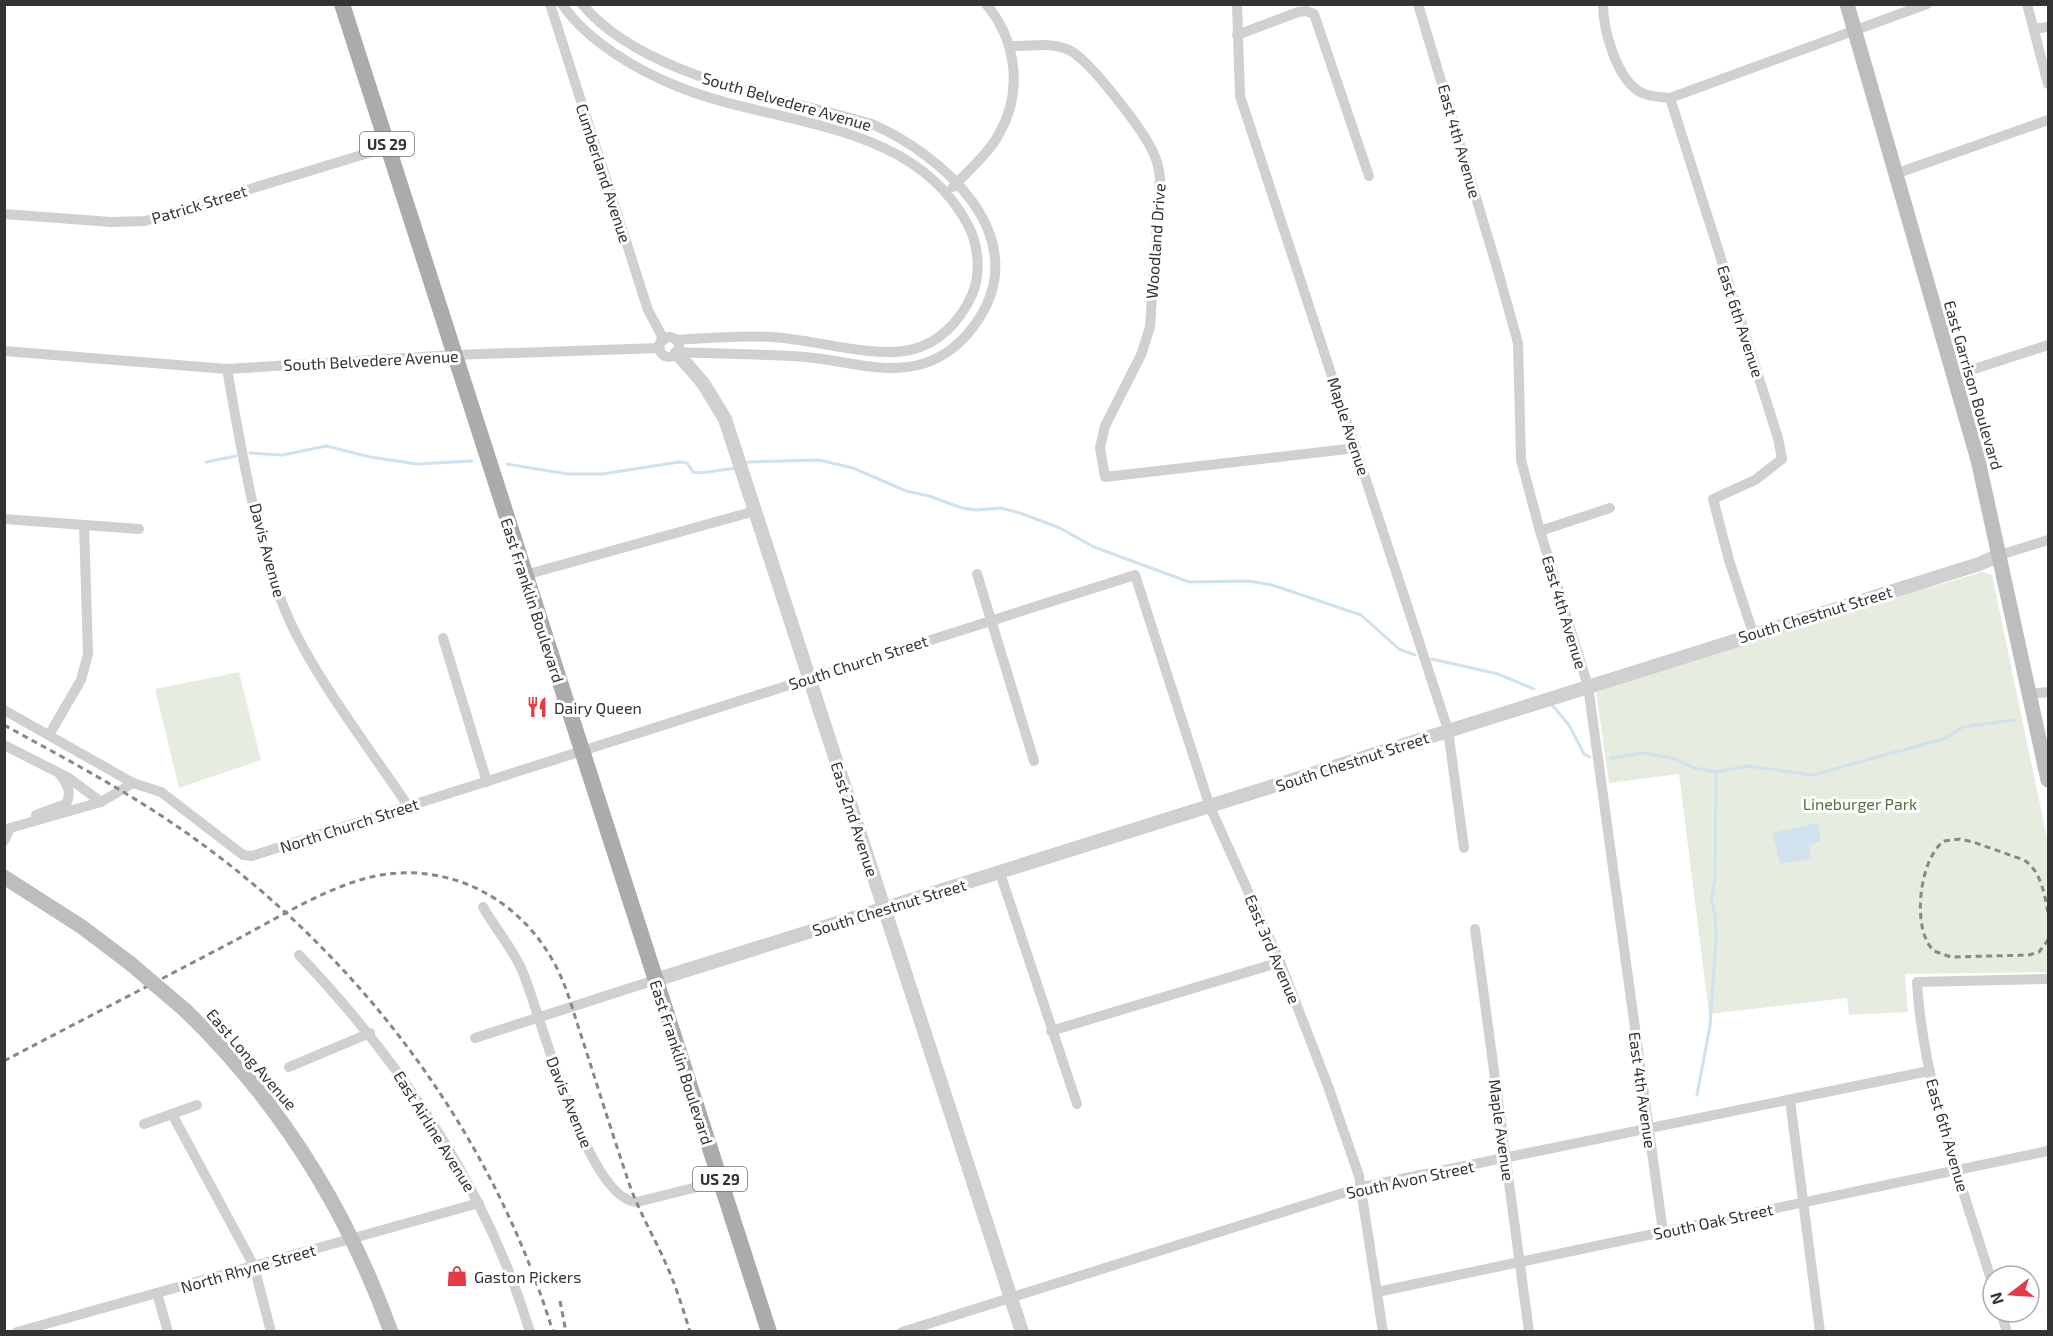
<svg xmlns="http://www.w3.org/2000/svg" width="2053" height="1336" viewBox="0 0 2053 1336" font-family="'Exo 2',sans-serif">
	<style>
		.green { fill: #e6ecdf }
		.water { fill: #cfe2ee }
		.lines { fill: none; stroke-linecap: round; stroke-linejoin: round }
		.stream { stroke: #cfe2ee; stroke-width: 3 }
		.minor { stroke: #d0d0d0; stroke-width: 10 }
		.tertiary { stroke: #d0d0d0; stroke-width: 14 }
		.secondary { stroke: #bdbdbd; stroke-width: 15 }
		.primary { stroke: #ababab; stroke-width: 16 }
		.rail { stroke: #888; stroke-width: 3; stroke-dasharray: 6 4.5; stroke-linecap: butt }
		.secondary-bridge { stroke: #bdbdbd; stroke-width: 15 }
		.labels { text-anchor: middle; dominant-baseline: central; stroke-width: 6; stroke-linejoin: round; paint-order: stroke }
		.shield { fill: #fff; stroke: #707070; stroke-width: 1.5 }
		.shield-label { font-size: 15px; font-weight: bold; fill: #333 }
		.street-label { font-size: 16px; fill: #333; stroke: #fff }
		.poi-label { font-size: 16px; fill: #333; stroke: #fff; text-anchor: start }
		.park-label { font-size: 16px; fill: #56703f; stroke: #fff }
	</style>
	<rect width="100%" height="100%" fill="#fff"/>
	<g class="green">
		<polygon points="1982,572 1992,575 2048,843 2048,972 1905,974 1908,1012 1849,1015 1847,998 1709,1014 1679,774 1609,783 1596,691 1899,593 1932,587"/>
		<polygon points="239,672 261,760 179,788 155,689"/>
	</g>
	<polygon class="water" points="1817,823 1821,841 1809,845 1811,858 1780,864 1773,833"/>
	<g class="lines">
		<g class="stream">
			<polyline points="250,453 283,455 326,446 370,457 417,464 472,461"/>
			<polyline points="206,462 236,456"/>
			<polyline points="748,462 819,460 853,468 906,491 929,496 962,508 976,510 1001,508 1020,513 1060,528 1094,547 1189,582 1249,581 1272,585 1361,615 1399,649 1415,655"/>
			<polyline points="507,464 568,474 602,474 679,462 687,463 693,472 700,473 736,468"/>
			<polyline points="1432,659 1498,674 1534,689"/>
			<polyline points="1552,705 1569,725 1584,754 1590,757"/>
			<polyline points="1611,758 1643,753 1673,758 1694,768 1716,772 1748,766 1813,775 1946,738 1962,727 2015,720"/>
			<polyline points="1697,1095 1710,1026 1716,939 1715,915 1711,898 1715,880 1716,772"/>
		</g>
		<g class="minor">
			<polyline points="550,4 648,310 664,340"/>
			<path d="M562,4c25,37 76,67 117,83 96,39 234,32 289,138 11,21 13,49 4,70 -12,26 -33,49 -62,55 -39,8 -97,-11 -139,-13 -32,-2 -64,1 -95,3"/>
			<path d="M582,4c61,74 202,94 290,120 71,31 162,112 106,196 -13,20 -32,37 -56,44 -38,11 -78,-4 -117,-7 -42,-3 -85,-3 -127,-5"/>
			<polyline points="1237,4 1240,96 1448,730 1464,848"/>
			<polyline points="1418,4 1498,271 1518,343 1521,460 1540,531 1588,686 1663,1232"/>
			<path d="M1603,4c0,26 14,77 39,89 9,4 19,4 28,5l257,-94"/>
			<polyline points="2027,4 2048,84"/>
			<polyline points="2034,29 2048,27"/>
			<polyline points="1237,35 1298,12 1306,11 1314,14 1369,176"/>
			<path d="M1010,46c20,1 40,-5 59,4 20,9 74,80 84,102 4,8 6,17 7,26l-10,149 -9,28 -36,71 -5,22 5,29 251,-29"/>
			<polyline points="1670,98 1778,438 1782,459 1755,480 1713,499 1729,560 1753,633"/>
			<polyline points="1895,174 2048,120"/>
			<path d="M953,187c16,-17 35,-33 46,-53 24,-42 18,-93 -13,-130"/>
			<polyline points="4,214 111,222 145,221 388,147"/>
			<circle cx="669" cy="347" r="10"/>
			<polyline points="4,351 227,369 454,355 660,348"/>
			<path d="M227,369c15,83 31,190 69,265 29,57 76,118 112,172"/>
			<polyline points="1953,376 2048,345"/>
			<polyline points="4,519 139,529"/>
			<polyline points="1540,531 1610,508"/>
			<polyline points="2000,555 2048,540"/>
			<polyline points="977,574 1034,761"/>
			<polyline points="525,575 755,511"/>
			<polyline points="443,638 487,782"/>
			<polyline points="2030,694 2048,692"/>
			<polyline points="4,710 133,783 161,792 243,855 252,856 1135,575 1210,807 1280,962 1328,1086 1359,1176 1383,1332"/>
			<polyline points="49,735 81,680 88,654 84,525"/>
			<polyline points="4,745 69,778 101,802"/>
			<path d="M36,815l30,-11c6,-11 2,-18 -5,-28"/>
			<polyline points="4,841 10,828 101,802 133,783"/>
			<polyline points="1000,873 1077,1104"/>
			<path d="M483,907c12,21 29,41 39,63 18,42 65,231 115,232l84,-21"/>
			<polyline points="1475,929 1529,1332"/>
			<path d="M299,955c103,108 187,232 231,377"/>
			<polyline points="1051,1031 1280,962"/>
			<polyline points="475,1038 655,980"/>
			<polyline points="289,1067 370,1033"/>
			<polyline points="1790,1100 1820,1332"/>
			<polyline points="172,1114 254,1266 271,1332"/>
			<polyline points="144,1124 197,1105"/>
			<path d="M1993,1286c-30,-99 -70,-200 -76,-304l131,-3"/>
			<polyline points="1377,1292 2048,1151"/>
			<polyline points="157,1293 168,1332"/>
			<polyline points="2001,1312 2007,1332"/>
			<polyline points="17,1332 479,1203"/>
			<polyline points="902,1332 1362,1187 1929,1071"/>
		</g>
		<g class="tertiary">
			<polyline points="677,353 703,383 725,419 1022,1332"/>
			<path d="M655,980c442,-137 882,-281 1324,-416l21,-9"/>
		</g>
		<g class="secondary">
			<polyline points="1847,4 1978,460 2048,780"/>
			<polyline points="4,877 82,927 131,964"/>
			<path d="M186,1011c93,90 161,199 205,321"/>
		</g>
		<polyline class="primary" points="342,4 769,1332"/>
		<g class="rail">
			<path d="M4,725c64,35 128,69 187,111 170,121 301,296 362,496"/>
			<path d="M2048,912c-4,-19 -7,-41 -24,-52l-51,-18 -13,-3 -16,2c-25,18 -33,89 -10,110l17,6 78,-2 10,-3 9,-12"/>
			<path d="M4,1061c76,-40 152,-79 228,-119 42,-22 93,-54 139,-65 74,-17 146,19 182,84 14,24 20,51 29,77 16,50 32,101 49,151 10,26 24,50 35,75 10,22 17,45 24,68"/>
			<polyline points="560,1301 566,1332"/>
		</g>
		<polyline class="secondary-bridge" points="131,964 186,1011"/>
	</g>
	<defs>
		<symbol id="restaurant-bare" viewBox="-9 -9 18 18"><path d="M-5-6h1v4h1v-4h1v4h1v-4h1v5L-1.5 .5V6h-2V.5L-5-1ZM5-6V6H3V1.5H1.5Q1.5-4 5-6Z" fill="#e63946" stroke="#fff" stroke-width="2.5" paint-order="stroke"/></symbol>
		<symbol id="shop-bare" viewBox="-9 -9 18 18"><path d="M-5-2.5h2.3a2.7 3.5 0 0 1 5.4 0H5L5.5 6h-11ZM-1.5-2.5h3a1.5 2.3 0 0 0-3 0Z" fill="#e63946" stroke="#fff" stroke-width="2.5" paint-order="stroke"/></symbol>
	</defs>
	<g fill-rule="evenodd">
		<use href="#restaurant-bare" x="522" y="692" width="30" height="30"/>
		<use href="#shop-bare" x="442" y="1261" width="30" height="30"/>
	</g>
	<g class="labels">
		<g class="shield">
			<rect x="360" y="132" width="54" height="24" rx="4.5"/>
			<rect x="693" y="1167" width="54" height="24" rx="4.5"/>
		</g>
		<g class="shield-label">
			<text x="387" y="144">US 29</text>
			<text x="720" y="1179">US 29</text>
		</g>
		<g class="street-label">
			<text transform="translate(787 101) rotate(16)">South Belvedere Avenue</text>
			<text transform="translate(1460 141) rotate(74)">East 4th Avenue</text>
			<text transform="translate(604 173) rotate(72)">Cumberland Avenue</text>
			<text transform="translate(199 204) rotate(-17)">Patrick Street</text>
			<text transform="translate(1155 241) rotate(-86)">Woodland Drive</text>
			<text transform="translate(1741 321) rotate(72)">East 6th Avenue</text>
			<text transform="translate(371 360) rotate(-3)">South Belvedere Avenue</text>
			<text transform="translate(1974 385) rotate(74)">East Garrison Boulevard</text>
			<text transform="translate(1349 426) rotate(72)">Maple Avenue</text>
			<text transform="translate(268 550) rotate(75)">Davis Avenue</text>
			<text transform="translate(533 600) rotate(72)">East Franklin Boulevard</text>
			<text transform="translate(1565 612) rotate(73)">East 4th Avenue</text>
			<text transform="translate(1815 614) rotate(-17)">South Chestnut Street</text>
			<text transform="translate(858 662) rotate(-18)">South Church Street</text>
			<text transform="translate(1352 761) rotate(-18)">South Chestnut Street</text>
			<text transform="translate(855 819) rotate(72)">East 2nd Avenue</text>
			<text transform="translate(349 825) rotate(-18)">North Church Street</text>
			<text transform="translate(889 907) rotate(-17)">South Chestnut Street</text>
			<text transform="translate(1273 949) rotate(67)">East 3rd Avenue</text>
			<text transform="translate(252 1059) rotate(49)">East Long Avenue</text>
			<text transform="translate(682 1062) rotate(72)">East Franklin Boulevard</text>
			<text transform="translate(1643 1090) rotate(82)">East 4th Avenue</text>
			<text transform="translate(570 1102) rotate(68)">Davis Avenue</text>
			<text transform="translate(1502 1130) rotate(82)">Maple Avenue</text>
			<text transform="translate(435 1131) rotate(58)">East Airline Avenue</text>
			<text transform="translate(1948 1135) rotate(74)">East 6th Avenue</text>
			<text transform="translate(1410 1179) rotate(-12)">South Avon Street</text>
			<text transform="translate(1713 1221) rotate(-12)">South Oak Street</text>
			<text transform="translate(248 1268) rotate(-16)">North Rhyne Street</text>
		</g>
		<g class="poi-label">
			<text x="554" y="707">Dairy Queen</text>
			<text x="474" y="1276">Gaston Pickers</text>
		</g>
		<g class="park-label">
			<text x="1860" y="803">Lineburger Park</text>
		</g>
	</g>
	<rect width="2053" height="1336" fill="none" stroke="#333333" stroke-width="12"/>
	<g transform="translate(2011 1294) rotate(253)"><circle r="28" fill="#ffffff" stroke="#adadad" stroke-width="1.5"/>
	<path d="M0-4.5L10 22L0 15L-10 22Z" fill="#e63946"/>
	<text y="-9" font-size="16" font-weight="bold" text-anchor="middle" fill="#333333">N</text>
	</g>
</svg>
